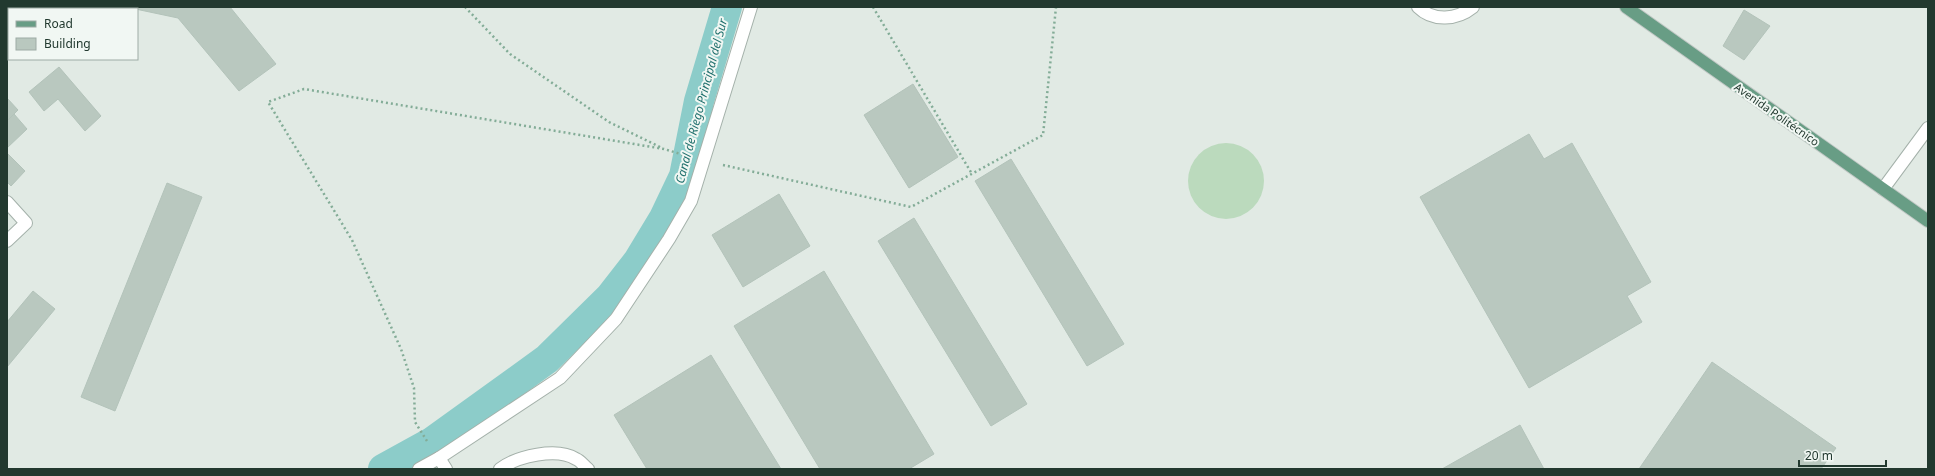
<svg xmlns="http://www.w3.org/2000/svg" width="1935" height="476" viewBox="0 0 1935 476" font-family="'Noto Sans',sans-serif">
	<style>
		.green { fill: #bbdabd }
		.lines { fill: none; stroke-linecap: round; stroke-linejoin: round }
		.canal { stroke: #8cccc9; stroke-width: 30 }
		.building { fill: #b9c8bf; stroke: #b3c3ba }
		.minor-casing { stroke: #a4b1aa; stroke-width: 14 }
		.major-casing { stroke: #c1c8c5; stroke-width: 14 }
		.path { stroke: #83ac97; stroke-width: 2.5; stroke-dasharray: 2 3; stroke-linecap: butt }
		.minor { stroke: #fff; stroke-width: 12 }
		.major { stroke: #689d85; stroke-width: 12 }
		.labels { text-anchor: middle; dominant-baseline: central; stroke-width: 4; stroke-linejoin: round; paint-order: stroke }
		.street-label { font-size: 11px; fill: #22392f; stroke: #f1f7f3 }
		.water-label { font-size: 12px; font-style: italic; fill: #21716e; stroke: #f1f7f3 }
	</style>
	<rect width="100%" height="100%" fill="#e1eae4"/>
	<circle class="green" cx="1226" cy="181" r="38"/>
	<g class="lines">
		<polyline class="canal" points="383,469 432,442 547,359 610,297 638,261 664,218 684,176 699,101 727,7"/>
	</g>
	<g class="building">
		<polygon points="126,7 230,7 276,64 239,91 178,18"/>
		<polygon points="1744,10 1770,26 1744,60 1723,46"/>
		<polygon points="59,67 101,116 85,131 58,99 44,111 29,92"/>
		<polygon points="913,84 958,157 909,188 864,115"/>
		<polygon points="7,98 18,110 7,121"/>
		<polygon points="14,114 27,129 7,148 7,121"/>
		<polygon points="1529,134 1544,159 1572,143 1651,282 1627,296 1642,322 1529,388 1420,197"/>
		<polygon points="7,153 25,171 11,186 7,182"/>
		<polygon points="1011,159 1124,344 1087,366 975,181"/>
		<polygon points="167,183 202,197 115,411 81,397"/>
		<polygon points="779,194 810,246 743,287 712,235"/>
		<polygon points="914,218 1027,404 991,426 878,241"/>
		<polygon points="824,271 934,454 909,469 820,469 734,326"/>
		<polygon points="33,291 55,309 7,367 7,322"/>
		<polygon points="711,355 781,469 647,469 614,415"/>
		<polygon points="1712,362 1836,448 1821,469 1639,469"/>
		<polygon points="1520,425 1544,469 1442,469"/>
	</g>
	<g class="lines">
		<defs>
			<g id="minor">
				<path d="M1418,7c15,15 39,13 55,0"/>
				<polyline points="1883,189 1928,128"/>
				<polyline points="7,202 26,223 7,241"/>
				<polyline points="439,458 446,469"/>
				<polyline points="419,469 439,458 560,378 616,319 669,239 691,201 751,7"/>
				<path d="M500,469c17,-13 57,-22 76,-10 5,2 8,7 12,10"/>
			</g>
			<polyline id="major" points="1626,7 1928,221"/>
		</defs>
		<use href="#minor" class="minor-casing"/>
		<use href="#major" class="major-casing"/>
		<g class="path">
			<polyline points="465,7 510,54 609,122 662,148"/>
			<polyline points="873,7 972,174"/>
			<polyline points="723,165 911,207 1043,135 1056,7"/>
			<polyline points="427,441 415,422 414,388 401,349 352,240 268,102 304,89 664,149 684,155"/>
		</g>
		<use href="#minor" class="minor"/>
		<use href="#major" class="major"/>
	</g>
	<g class="labels">
		<g class="street-label">
			<text transform="translate(1777 114) rotate(35)">Avenida Politécnico</text>
		</g>
		<g class="water-label">
			<text transform="translate(701 101) rotate(-75)">Canal de Riego Principal del Sur</text>
		</g>
	</g>
	<rect width="1935" height="476" fill="none" stroke="#22392f" stroke-width="16"/>
	<rect x="8" y="8" width="130" height="52" fill="#f1f7f3" stroke="#9eaba5"/>
	<rect x="16" y="21" width="20" height="6" fill="#689d85" stroke="#9eaba5"/>
	<text x="44" y="28" font-size="12" fill="#22392f">Road</text>
	<rect x="16" y="38" width="20" height="12" fill="#b9c8bf" stroke="#9eaba5"/>
	<text x="44" y="48" font-size="12" fill="#22392f">Building</text>
	<path d="M1799 460v6h87v-6" fill="none" stroke="#22392f" stroke-width="2"/>
	<text x="1805" y="460" font-size="12" fill="#22392f" stroke="#f1f7f3" stroke-width="3" paint-order="stroke">20 m</text>
</svg>
